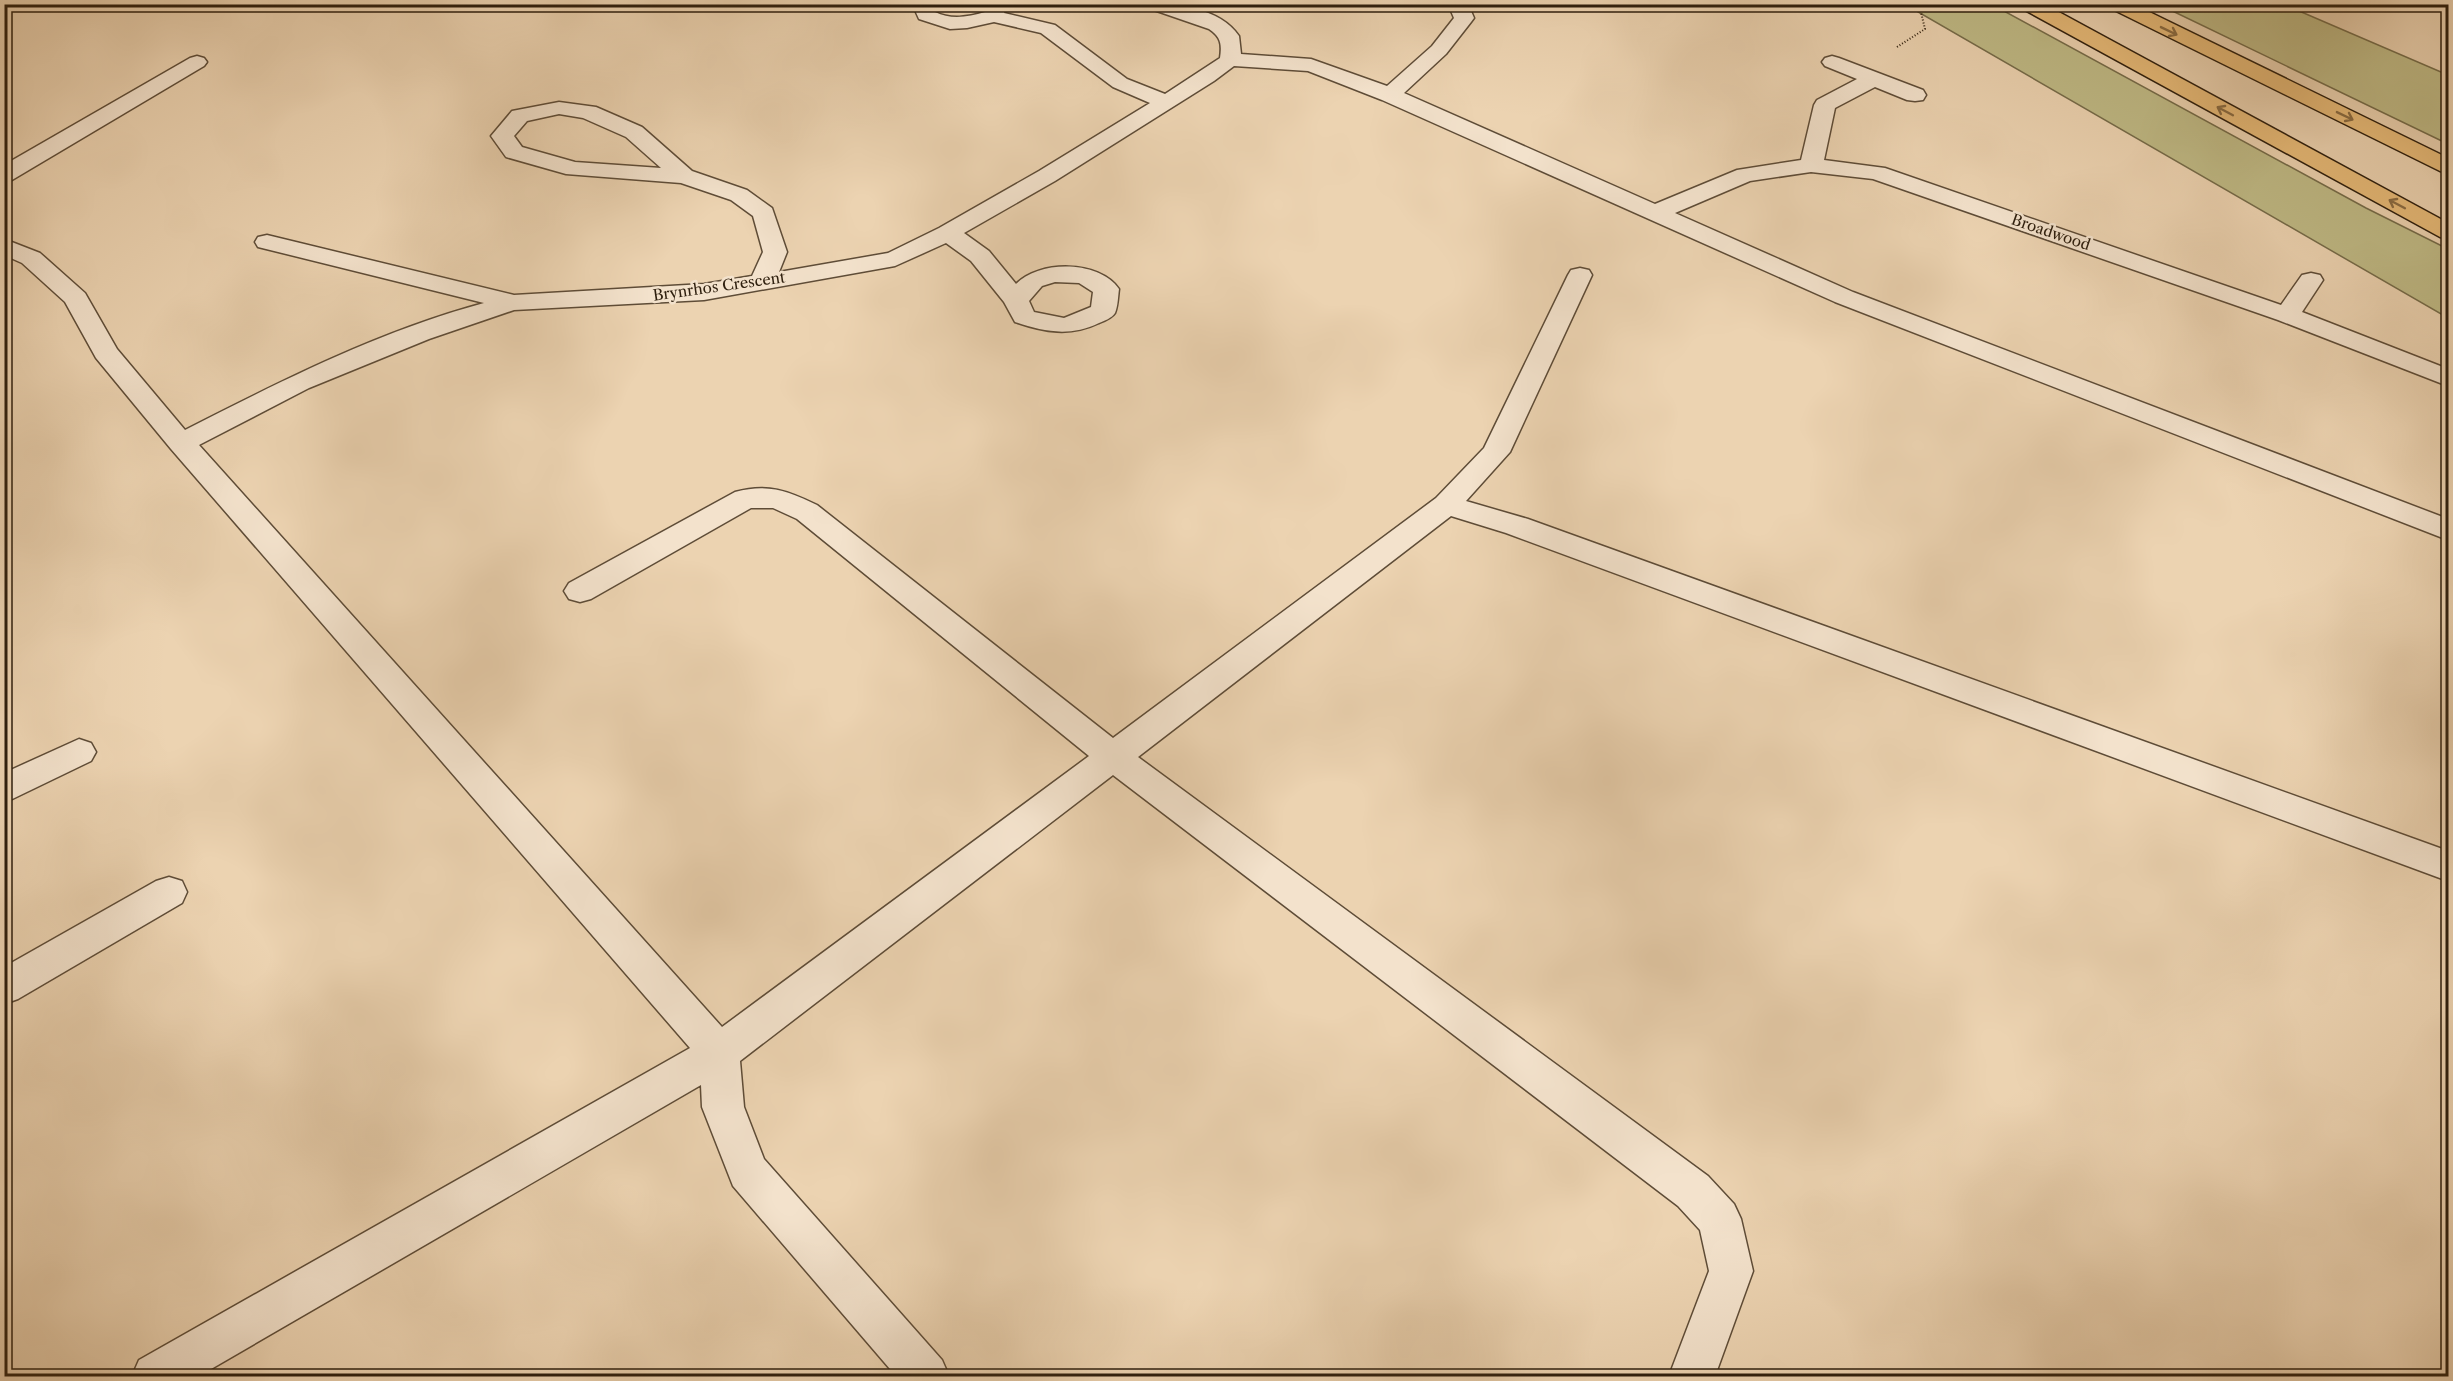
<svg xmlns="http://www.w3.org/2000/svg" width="2453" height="1381" viewBox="0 0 2453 1381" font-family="'Libre Caslon Text',serif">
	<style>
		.green { fill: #bfba86; stroke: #766c4a; stroke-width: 1.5 }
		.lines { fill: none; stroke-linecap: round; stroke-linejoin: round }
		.minor-casing { stroke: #5e4c37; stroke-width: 3 }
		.major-casing { stroke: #2e1f0e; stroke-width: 3 }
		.path { stroke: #2e1f0e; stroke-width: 2; stroke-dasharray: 1 2; stroke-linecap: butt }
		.minor { fill: #f3e2cc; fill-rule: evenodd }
		.major { fill: #e6ba78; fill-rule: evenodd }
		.oneway { stroke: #8a6c43 }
		.labels { text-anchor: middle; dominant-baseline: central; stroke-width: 5; stroke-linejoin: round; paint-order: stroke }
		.far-street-label { font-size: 15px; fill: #2e1f0e; stroke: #f3e2cc }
	</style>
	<rect width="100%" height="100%" fill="#ecd3b1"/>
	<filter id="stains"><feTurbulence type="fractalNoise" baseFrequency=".00333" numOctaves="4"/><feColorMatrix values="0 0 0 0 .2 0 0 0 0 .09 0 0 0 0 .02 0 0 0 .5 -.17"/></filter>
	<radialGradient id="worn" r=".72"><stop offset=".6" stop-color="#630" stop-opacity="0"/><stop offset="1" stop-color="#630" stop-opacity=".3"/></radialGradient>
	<g class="green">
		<polygon points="1906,5 1993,5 2366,208 2448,249 2448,318"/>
		<polygon points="2160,5 2285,5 2448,75 2448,144"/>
	</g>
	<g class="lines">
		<defs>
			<g id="minor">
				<path d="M917,4h19l-1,8c16,8 33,5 50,0l3,-8h20l-4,9 51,12 72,54 38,15 55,-36c2,-14 1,-21 -11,-29l-61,-21 -2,-4c31,0 73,3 93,32l2,18 70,5 76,27 45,-40 22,-28 -6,-14h20l6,14 -3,4 -25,32 -42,39 251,111 82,-34 64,-10 13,-55 3,-5 40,-21 -32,-13 -3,-4 3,-4 7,-2 7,2 84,32 3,5 -3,5 -8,1 -8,-1 -32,-13 -40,21 -11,52 61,8 396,137 21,-30 9,-2 9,2 3,5 -21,32 146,57v17l-170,-66 -405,-141 -62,-7 -61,9 -75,32 178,79 595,227v21l-613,-238 -453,-202 -74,-29 -74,-5 -20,15 -159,100 -91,52 25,18 27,33c23,-24 83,-24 103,5 -1,7 -1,17 -4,24 -3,5 -11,8 -16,10 -29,14 -55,9 -84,-1l-11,-20 -33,-41 -25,-18 -51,23 -191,34 -190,10 -85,29 -120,49 -110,57 523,582 367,-271 -292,-237 -24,-11h-22l-160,91 -11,3 -11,-3 -5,-8 5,-8 166,-91c33,-9 53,-1 82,13l296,233 323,-240 48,-50 84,-173 3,-5 9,-2 9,2 3,5 -82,177 -44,49 62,18 920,332v30l-942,-348 -55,-17 -313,241 570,419 26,28 7,15 12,52 -38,105h-46l40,-105 -9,-41 -22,-24 -565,-431 -373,286 4,46 20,52 178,201 7,16h-53l-163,-190 -31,-79 -1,-22 -502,291h-67l7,-16 551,-312 -519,-599 -75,-91 -31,-56 -43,-39 -18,-8v-16l36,14 45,40 32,56 68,81c96,-49 195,-99 299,-127l-226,-56 -3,-5 3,-5 9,-2 247,60 190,-11 48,-8 11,-24 -10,-36 -22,-16 -50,-17 -115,-9 -60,-17 -15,-21 21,-25 47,-9 37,5 46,20 50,44 55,19 25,18 15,44 -8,20 109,-19 51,-25 100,-57 111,-68 -37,-16 -72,-54 -47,-11 -27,6 -17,1 -31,-10 -5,-11zM559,114l24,4 43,19 35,31 -86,-6 -53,-15 -8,-11 13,-15zM1055,282l24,1 14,9 -2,15 -27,11 -30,-6 -5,-11 13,-15z"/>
				<polygon points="197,56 204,58 207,62 204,66 12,180 4,182 4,165 190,58"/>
				<polygon points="79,739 91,743 96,752 91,761 4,803 4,773"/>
				<polygon points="169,877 182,881 187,892 182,903 18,999 4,1004 4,967 156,881"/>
			</g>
			<g id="major">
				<polygon points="2019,4 2044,4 2448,223 2448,239 2440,237 2021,8"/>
				<polygon points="2108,4 2133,4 2448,158 2448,173 2440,171 2110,8"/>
			</g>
		</defs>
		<use href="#minor" class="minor-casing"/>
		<use href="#major" class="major-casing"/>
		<polyline class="path" points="1897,47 1925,29 1919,4"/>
		<use href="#minor" class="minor"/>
		<use href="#major" class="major"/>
	</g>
	<defs><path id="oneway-shaft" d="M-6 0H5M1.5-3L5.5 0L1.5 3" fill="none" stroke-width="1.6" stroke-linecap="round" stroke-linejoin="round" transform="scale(1.5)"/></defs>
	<g class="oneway">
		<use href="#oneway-shaft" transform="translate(2169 31) rotate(26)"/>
		<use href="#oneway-shaft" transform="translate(2225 111) rotate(-152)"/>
		<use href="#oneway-shaft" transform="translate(2345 116) rotate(26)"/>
		<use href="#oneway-shaft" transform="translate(2397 204) rotate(-152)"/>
	</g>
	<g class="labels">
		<g class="far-street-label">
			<text transform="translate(2051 232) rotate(19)">Broadwood</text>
			<text transform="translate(719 286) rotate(-8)">Brynrhos Crescent</text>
		</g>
	</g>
	<rect width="2453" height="1381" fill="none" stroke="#ecd3b1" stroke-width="24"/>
	<rect x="6" y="6" width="2441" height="1369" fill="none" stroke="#2e1f0e" stroke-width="3"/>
	<rect x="12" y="12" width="2429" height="1357" fill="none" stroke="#2e1f0e" stroke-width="1.5"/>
	<rect width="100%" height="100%" filter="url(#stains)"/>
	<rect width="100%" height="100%" fill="url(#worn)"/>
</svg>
